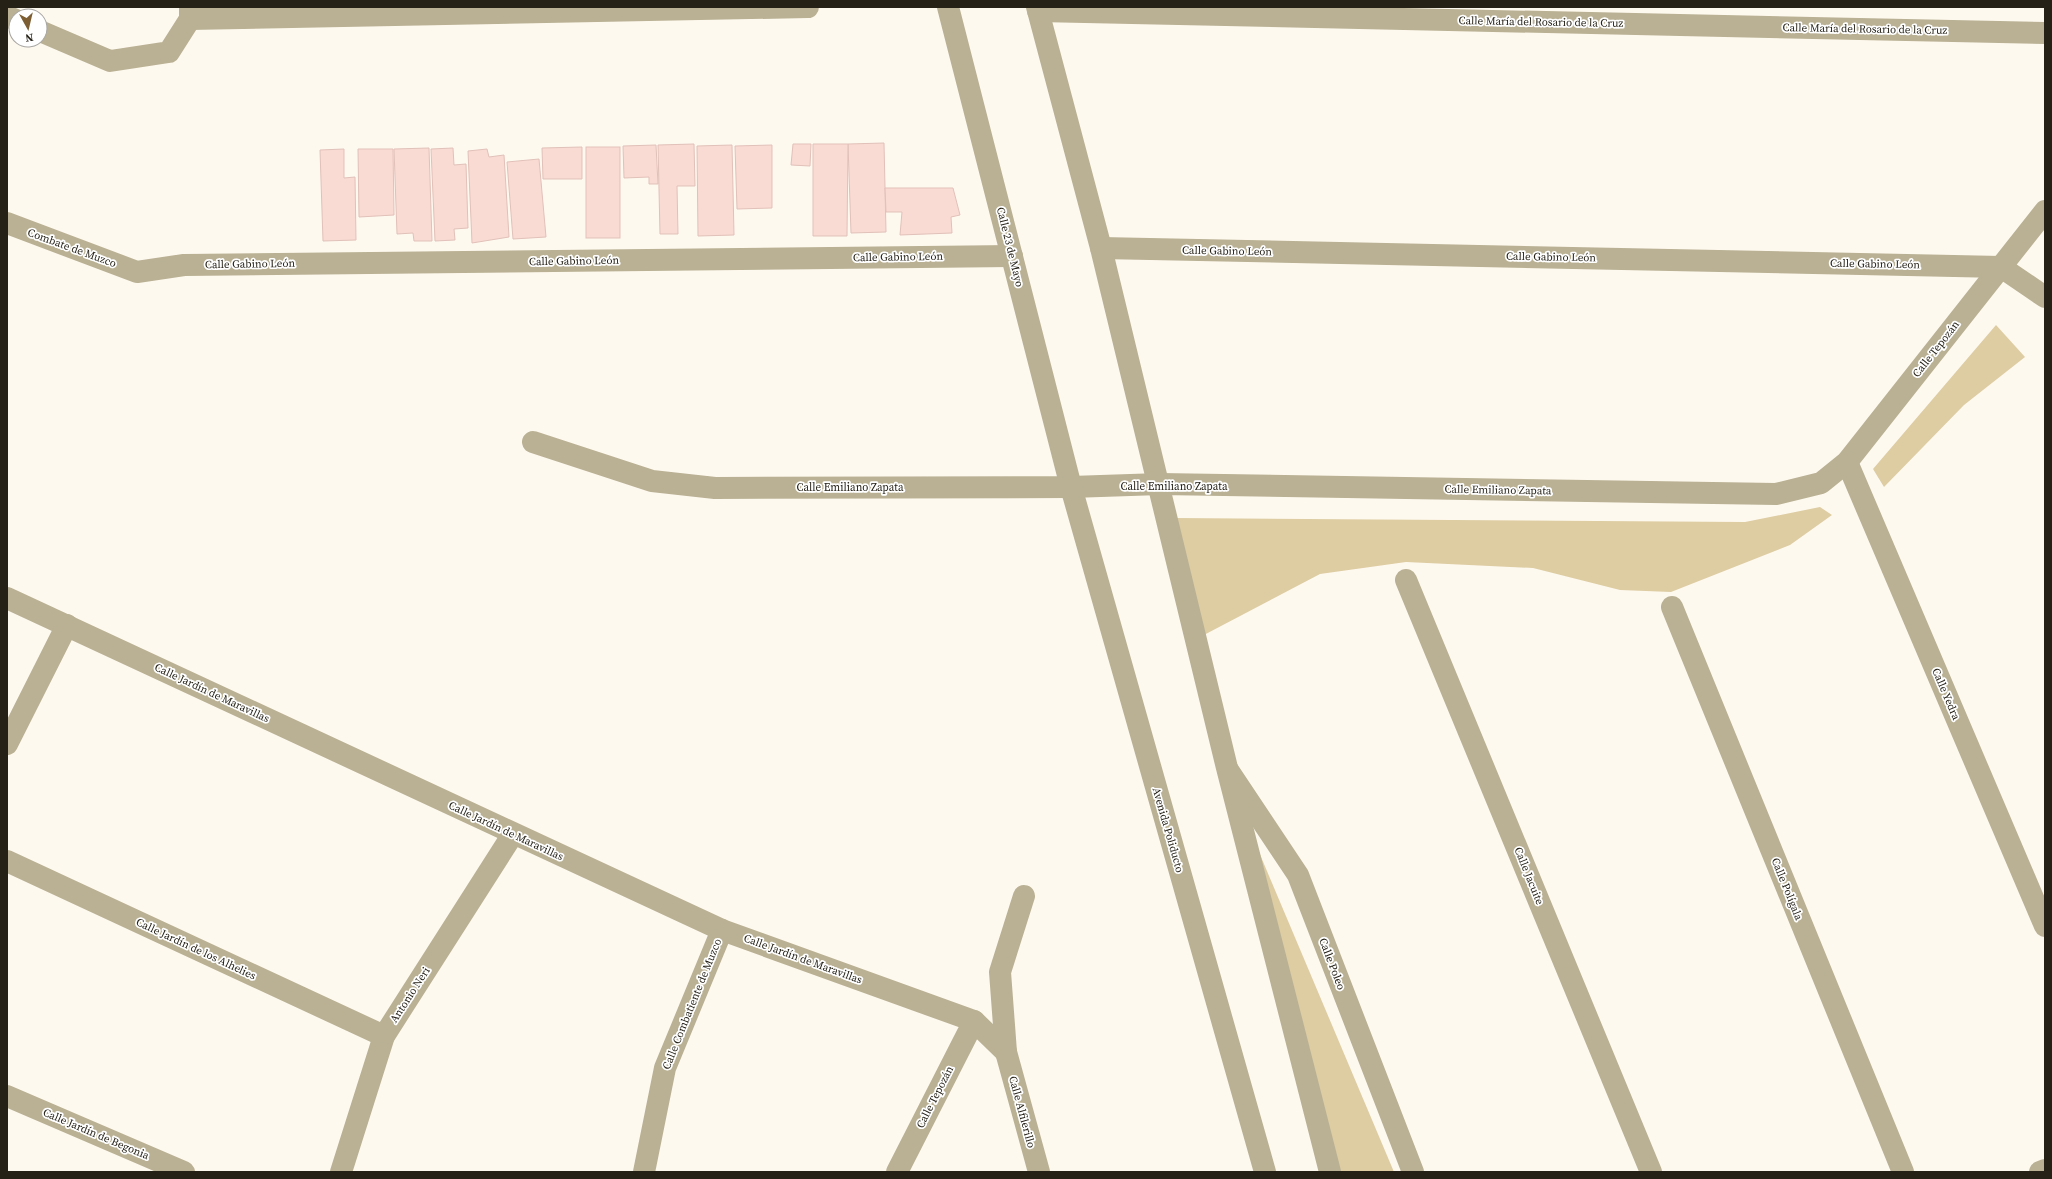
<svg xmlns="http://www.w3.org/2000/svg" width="2052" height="1179" viewBox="0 0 2052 1179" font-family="'Source Serif 4',serif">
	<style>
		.green { fill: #decda3 }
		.building { fill: #fadbd3; stroke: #e1c1b9 }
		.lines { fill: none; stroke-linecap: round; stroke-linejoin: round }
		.minor { stroke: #bab194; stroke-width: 22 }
		.tertiary { stroke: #bab194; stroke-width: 22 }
		.labels { text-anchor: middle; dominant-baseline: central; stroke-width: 3.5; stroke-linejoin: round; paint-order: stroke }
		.street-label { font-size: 11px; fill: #252117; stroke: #fff }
	</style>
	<rect width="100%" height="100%" fill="#fef9ef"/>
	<g class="green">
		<polygon points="1996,325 2025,357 1964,405 1884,487 1873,469"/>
		<polygon points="1820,507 1832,515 1790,545 1671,592 1620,590 1533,568 1406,562 1320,574 1202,636 1175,518 1745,522"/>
		<polygon points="1256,845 1394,1172 1340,1172"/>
	</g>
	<g class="building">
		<polygon points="884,143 886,232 851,233 848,144"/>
		<polygon points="694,144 695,186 677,186 678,234 660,234 658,145"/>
		<polygon points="793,144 811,144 810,166 791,165"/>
		<polygon points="813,144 848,144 847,236 813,236"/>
		<polygon points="656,145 658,184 649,184 649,177 624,178 623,146"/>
		<polygon points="732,145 734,235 698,236 697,146"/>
		<polygon points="772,145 772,208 737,209 735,146"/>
		<polygon points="582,147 582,179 543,179 542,148"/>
		<rect x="586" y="147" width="34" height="91"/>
		<polygon points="429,148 432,241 414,241 413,233 397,234 394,149"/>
		<polygon points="453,148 454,165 466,164 468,228 454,229 455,240 435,241 431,149"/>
		<polygon points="344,149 344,178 355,177 356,240 323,241 320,150"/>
		<polygon points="358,149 393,149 394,215 359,217"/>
		<polygon points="487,149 489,157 504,155 509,237 472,243 468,151"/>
		<polygon points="539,159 546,237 513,239 507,162"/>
		<polygon points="885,188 953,188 960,215 951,217 952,233 900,235 902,212 886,212"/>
	</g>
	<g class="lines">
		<g class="minor">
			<polyline points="1038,11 2045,33"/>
			<polyline points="7,16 16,20"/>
			<polyline points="190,19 808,7"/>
			<polyline points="40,31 110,61 169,52 190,19 190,7"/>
			<polyline points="7,223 137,272 184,265 1012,256"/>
			<polyline points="1101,248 2001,267 2045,297"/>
			<polyline points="533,442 652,481 715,488 1071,487 1160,484 1776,494 1821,483 1847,462 2045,211"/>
			<polyline points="1847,462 2045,926"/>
			<polyline points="1406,580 1651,1172"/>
			<polyline points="1672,607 1903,1172"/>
			<polyline points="1228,770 1298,875 1413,1172"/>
			<polyline points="7,861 384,1036"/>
			<polyline points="1024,896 1000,972 1006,1052 1039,1172"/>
			<polyline points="974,1021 1006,1052"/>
			<polyline points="7,1096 184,1172"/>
			<polyline points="341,1172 384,1036 513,834"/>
			<polyline points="644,1172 665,1068 722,930"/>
		</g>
		<g class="tertiary">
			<polyline points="948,7 1071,487 1265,1172"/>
			<polyline points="1037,7 1101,248 1227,768 1330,1172"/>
			<polyline points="7,598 722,930 974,1021 897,1172"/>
			<polyline points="7,744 67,625"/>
			<polyline points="2040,1172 2045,1170"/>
		</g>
	</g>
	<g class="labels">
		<g class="street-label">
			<text transform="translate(1541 22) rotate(1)">Calle María del Rosario de la Cruz</text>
			<text transform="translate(1865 29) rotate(1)">Calle María del Rosario de la Cruz</text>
			<text transform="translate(1010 247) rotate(76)">Calle 23 de Mayo</text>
			<text transform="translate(72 248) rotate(20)">Combate de Muzco</text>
			<text transform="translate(1227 251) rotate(1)">Calle Gabino León</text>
			<text transform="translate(898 257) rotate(-1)">Calle Gabino León</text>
			<text transform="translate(1551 257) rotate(1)">Calle Gabino León</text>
			<text transform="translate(574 261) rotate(-1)">Calle Gabino León</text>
			<text transform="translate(250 264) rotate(-1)">Calle Gabino León</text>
			<text transform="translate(1875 264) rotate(1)">Calle Gabino León</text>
			<text transform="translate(1936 349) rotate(-52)">Calle Tepozán</text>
			<text x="1174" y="486">Calle Emiliano Zapata</text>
			<text x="850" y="487">Calle Emiliano Zapata</text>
			<text transform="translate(1498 490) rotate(1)">Calle Emiliano Zapata</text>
			<text transform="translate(212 693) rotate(25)">Calle Jardín de Maravillas</text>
			<text transform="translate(1946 694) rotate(67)">Calle Yedra</text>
			<text transform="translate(1168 830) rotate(74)">Avenida Poliducto</text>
			<text transform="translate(506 831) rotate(25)">Calle Jardín de Maravillas</text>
			<text transform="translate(1529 876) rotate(68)">Calle Jacuite</text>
			<text transform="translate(1787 889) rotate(68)">Calle Polígala</text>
			<text transform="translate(196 949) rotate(25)">Calle Jardín de los Alhelies</text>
			<text transform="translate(803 959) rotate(20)">Calle Jardín de Maravillas</text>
			<text transform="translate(1332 964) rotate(69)">Calle Poleo</text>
			<text transform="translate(410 995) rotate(-57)">Antonio Neri</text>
			<text transform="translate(692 1004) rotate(-68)">Calle Combatiente de Muzco</text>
			<text transform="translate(935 1097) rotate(-63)">Calle Tepozán</text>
			<text transform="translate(1022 1112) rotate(75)">Calle Alfilerillo</text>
			<text transform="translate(96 1134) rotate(23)">Calle Jardín de Begonia</text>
		</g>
	</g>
	<rect width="2052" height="1179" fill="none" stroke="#252117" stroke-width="16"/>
	<g transform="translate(28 28) rotate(172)"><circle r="19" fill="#ffffff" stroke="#a8a6a2"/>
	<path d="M0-3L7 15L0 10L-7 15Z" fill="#7c5e32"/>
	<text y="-6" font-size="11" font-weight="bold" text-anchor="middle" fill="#252117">N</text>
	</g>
</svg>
